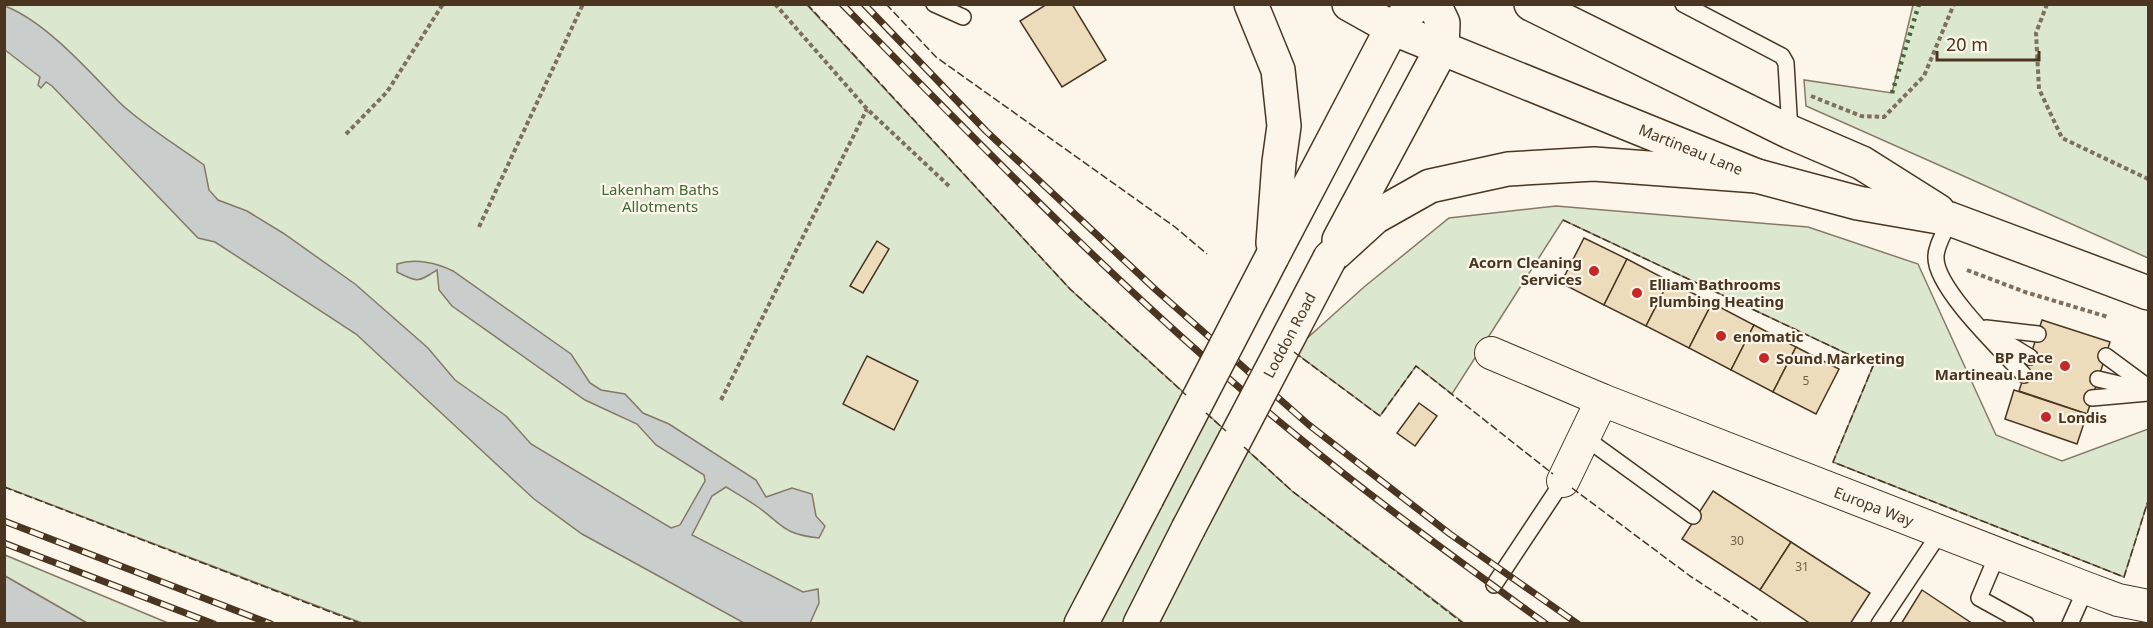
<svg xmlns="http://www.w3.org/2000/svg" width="2153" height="628" viewBox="0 0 2153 628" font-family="'Noto Sans',sans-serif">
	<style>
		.green { fill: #dce7d0; stroke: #887966; stroke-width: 1.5 }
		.water { fill: #c9cecd; stroke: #887966; stroke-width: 1.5 }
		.building { fill: #ecdcbc; stroke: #4a3520; stroke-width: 1.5 }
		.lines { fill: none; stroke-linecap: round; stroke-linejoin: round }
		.service-casing { stroke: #4a3520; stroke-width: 18 }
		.minor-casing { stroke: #4a3520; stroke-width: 34 }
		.primary-casing { stroke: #4a3520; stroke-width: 36 }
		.trunk-casing { stroke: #4a3520; stroke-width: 36 }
		.path { stroke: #7f6f5c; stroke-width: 4; stroke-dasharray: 4.5 3; stroke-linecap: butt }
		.service { stroke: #fbf6e9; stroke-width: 15 }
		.minor { stroke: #fbf6e9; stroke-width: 32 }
		.primary { stroke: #fbf6e9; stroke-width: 33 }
		.trunk { stroke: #fbf6e9; stroke-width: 33 }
		.rail-casing { stroke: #4a3520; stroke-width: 7 }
		.rail { stroke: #fbf6e9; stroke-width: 4.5; stroke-dasharray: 14; stroke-linecap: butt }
		.trunk-bridge-casing { stroke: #4a3520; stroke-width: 36; stroke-linecap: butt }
		.trunk-bridge { stroke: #fbf6e9; stroke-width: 33 }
		.hedge { stroke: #436837; stroke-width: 4.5; stroke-dasharray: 3 4.5; stroke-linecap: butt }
		.fence { stroke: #4a3520; stroke-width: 1.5; stroke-dasharray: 8 3; stroke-linecap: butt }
		.poi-dot { fill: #c62828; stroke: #fbf6e9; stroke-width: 2 }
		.labels { text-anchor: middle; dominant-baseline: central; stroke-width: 4.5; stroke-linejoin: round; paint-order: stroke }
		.number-label { font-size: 12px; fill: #725f47 }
		.street-label { font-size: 15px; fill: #4a3520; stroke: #fbf6e9 }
		.park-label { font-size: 15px; fill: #436837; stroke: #fbf6e9 }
		.poi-label { font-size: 15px; font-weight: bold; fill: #4a3520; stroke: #fbf6e9; text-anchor: start }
	</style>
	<rect width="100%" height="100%" fill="#fbf6e9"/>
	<g class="green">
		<polygon points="4,5 807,5 1070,289 1292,491 1464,623 362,623 5,487"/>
		<polygon points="1913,5 2148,5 2148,258 1806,106 1804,80 1892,93"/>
		<polygon points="1556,206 1808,227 1918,264 1996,435 2062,461 2148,429 2148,501 2124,577 1833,462 1873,366 1563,220 1452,394 1416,366 1380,416 1293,351 1364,287 1449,218"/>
		<polygon points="5,555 168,623 87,623 5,576"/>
	</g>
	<g class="water">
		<path d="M5,6c41,16 83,64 113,95 22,22 60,45 86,64l5,25 9,10 29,11 36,22 72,51 73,64 27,32 51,36 25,28 140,84 9,-3 25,-44 -1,-6 -48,-30 -19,-21 -52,-24 -133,-94 -13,-16 -2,-20c-19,12 -19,13 -40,2v-8c18,-6 40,-1 56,7l118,83 19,29 11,7 24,4 18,19 26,11 87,56 10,17 26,-9 20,6 4,22 9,10 -6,12c-36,-4 -35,-12 -61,-31 -10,-7 -22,-14 -32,-20l-14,9 -20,39 111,57 15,-3 1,14 -9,20h-66l-162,-89 -48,-35 -178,-165 -141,-92 -17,-4 -146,-152 -6,-4 -5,6 -3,-3 2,-8 -35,-27z"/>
		<polygon points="5,576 87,623 5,623"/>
	</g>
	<g class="building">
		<polygon points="1047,4 1072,4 1106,60 1062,87 1020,21"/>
		<polygon points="1584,238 1627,259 1604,305 1561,283"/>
		<polygon points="877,241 889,249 863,293 850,286"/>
		<polygon points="1627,259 1669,281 1646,326 1604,305"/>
		<polygon points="1669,281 1712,303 1689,348 1646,326"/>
		<polygon points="1712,303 1754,325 1731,370 1689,348"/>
		<polygon points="2042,320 2110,342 2087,414 2019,391"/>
		<polygon points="1754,325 1796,347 1773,392 1731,370"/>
		<polygon points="1796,347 1839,369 1816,414 1773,392"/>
		<polygon points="867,356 918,381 894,430 843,404"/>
		<polygon points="2014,390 2087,414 2077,444 2005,419"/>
		<polygon points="1419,403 1437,416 1415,446 1397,433"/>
		<polygon points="1713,491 1791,542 1760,590 1682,539"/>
		<polygon points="1791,542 1870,593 1850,624 1811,624 1760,590"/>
		<polygon points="1922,590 1973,624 1901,624"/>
	</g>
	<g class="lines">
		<defs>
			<g id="service">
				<polyline points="934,4 963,17"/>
				<polyline points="1683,4 1782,56 1786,63 1790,132"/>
				<path d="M1950,219c-4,11 -15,28 -14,39 0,31 67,94 88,117"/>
				<polyline points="1986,328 2038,334"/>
				<polyline points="1994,335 2030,357"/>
				<polyline points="2106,356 2148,387"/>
				<polyline points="2098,379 2140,389"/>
				<polyline points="2092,398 2148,393"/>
				<polyline points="1584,437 1693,516"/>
				<polyline points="1998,553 1979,598 2026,624"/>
				<polyline points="1494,585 1563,481"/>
				<polyline points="1879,624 1941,531"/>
				<polyline points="2070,624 2086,588"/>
			</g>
			<g id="minor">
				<polyline points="1491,353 1602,400 2086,588 2118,600 2148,606"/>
				<polyline points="1563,481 1602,400"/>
			</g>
			<g id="primary">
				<polyline points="1349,4 1392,28 1757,176 1858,203 1950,219 2148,293"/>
				<polyline points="1531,4 1790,132 1862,163 1938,211"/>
			</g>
			<g id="trunk">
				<polyline points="1251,4 1278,70 1284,126 1279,162 1273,243"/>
				<polyline points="1339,240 1442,48 1443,23 1434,4"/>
				<polyline points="1272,257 1392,28 1414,7 1421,4"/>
				<polyline points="1330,258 1375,217 1430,186 1508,169 1594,164 1757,176"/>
				<polyline points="1081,624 1147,498"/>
				<polyline points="1140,624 1188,529"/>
			</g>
		</defs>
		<use href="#service" class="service-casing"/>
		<use href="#minor" class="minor-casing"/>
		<use href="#primary" class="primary-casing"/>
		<use href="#trunk" class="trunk-casing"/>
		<g class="path">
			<polyline points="775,4 867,109 949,186"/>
			<polyline points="2047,4 2036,33 2039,89 2062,138 2148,179"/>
			<polyline points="1811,96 1861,116 1884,117 1924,76 1954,4"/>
			<polyline points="346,134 387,92 443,4"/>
			<polyline points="479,227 583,4"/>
			<polyline points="1967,270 2025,292 2108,317"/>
			<polyline points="721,400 867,109"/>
		</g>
		<use href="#service" class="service"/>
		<use href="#minor" class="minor"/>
		<use href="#primary" class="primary"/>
		<use href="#trunk" class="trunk"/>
		<defs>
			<g id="rail">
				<path d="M842,4c146,149 293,300 455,432 80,66 165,127 249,188"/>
				<polyline points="864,4 986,131 1156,290 1309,425 1450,534 1578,624"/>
				<polyline points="4,521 271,624"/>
				<polyline points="4,543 214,624"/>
			</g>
		</defs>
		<use href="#rail" class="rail-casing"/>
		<use href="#rail" class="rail"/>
		<defs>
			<g id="trunk-bridge">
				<polyline points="1147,498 1272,257"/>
				<polyline points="1188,529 1330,258"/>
			</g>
		</defs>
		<use href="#trunk-bridge" class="trunk-bridge-casing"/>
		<use href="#trunk-bridge" class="trunk-bridge"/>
		<polyline class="hedge" points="1892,93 1919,4"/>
		<g class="fence">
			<polyline points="807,4 1070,289 1186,395"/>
			<polyline points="886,4 936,57 1175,227 1207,254"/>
			<polyline points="1563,220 1873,366 1833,462 2124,577 2148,501"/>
			<polyline points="1294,352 1380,416 1416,366 1553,474"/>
			<polyline points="1206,413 1226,431"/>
			<polyline points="1244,447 1292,491 1464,624"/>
			<polyline points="4,487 362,624"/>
			<polyline points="1572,488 1690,576 1763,624"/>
		</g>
	</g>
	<g class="poi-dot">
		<circle cx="1594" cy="271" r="6"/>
		<circle cx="1637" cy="293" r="6"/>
		<circle cx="1721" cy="336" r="6"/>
		<circle cx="1764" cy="358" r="6"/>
		<circle cx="2065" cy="366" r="6"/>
		<circle cx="2046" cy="417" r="6"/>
	</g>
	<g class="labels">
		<g class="number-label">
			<text x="1806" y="380">5</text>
			<text x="1737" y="540">30</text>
			<text x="1802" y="566">31</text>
		</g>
		<g class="street-label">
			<text transform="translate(1691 149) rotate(22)">Martineau Lane</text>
			<text transform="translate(1289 335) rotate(-62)">Loddon Road</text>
			<text transform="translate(1874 506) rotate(21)">Europa Way</text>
		</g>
		<g class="park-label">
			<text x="660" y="189">Lakenham Baths<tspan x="660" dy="17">Allotments</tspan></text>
		</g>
		<g class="poi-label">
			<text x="1582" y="262" text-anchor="end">Acorn Cleaning<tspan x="1582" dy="17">Services</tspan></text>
			<text x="1649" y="284">Elliam Bathrooms<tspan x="1649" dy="17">Plumbing Heating</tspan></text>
			<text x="1733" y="336">enomatic</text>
			<text x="2053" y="357" text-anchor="end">BP Pace<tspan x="2053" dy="17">Martineau Lane</tspan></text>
			<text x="1776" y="358">Sound Marketing</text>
			<text x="2058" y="417">Londis</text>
		</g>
	</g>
	<rect width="2153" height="628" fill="none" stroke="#4a3520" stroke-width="12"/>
	<path d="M1937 51v9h102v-9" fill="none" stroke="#4a3520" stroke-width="3"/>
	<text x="1946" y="51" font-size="18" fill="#4a3520" stroke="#fbf6e9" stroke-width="4.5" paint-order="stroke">20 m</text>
</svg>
